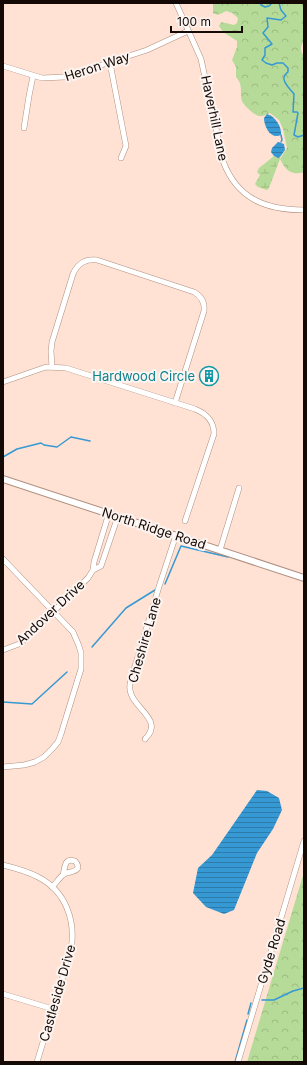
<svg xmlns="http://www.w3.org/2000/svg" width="307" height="1065" viewBox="0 0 307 1065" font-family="Inter,sans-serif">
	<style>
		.forest { fill: url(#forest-crowns) }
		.wetland { fill: url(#wetland-marsh) }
		.water { fill: url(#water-rules) }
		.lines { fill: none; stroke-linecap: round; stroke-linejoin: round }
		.stream { stroke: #3699d4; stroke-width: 1.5 }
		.minor-casing { stroke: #b0907f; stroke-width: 6 }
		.tertiary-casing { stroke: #b0907f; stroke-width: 8 }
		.minor { stroke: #fff; stroke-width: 5 }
		.tertiary { stroke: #fff; stroke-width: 6 }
		.labels { text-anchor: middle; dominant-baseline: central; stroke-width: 4; stroke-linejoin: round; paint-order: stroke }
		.street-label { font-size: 13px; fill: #140904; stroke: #fcf4f1 }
		.culture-label { font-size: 13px; fill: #0d838f; stroke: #fcf4f1; text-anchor: end }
	</style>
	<defs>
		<pattern id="forest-crowns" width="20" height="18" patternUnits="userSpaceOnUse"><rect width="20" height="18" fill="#b6db98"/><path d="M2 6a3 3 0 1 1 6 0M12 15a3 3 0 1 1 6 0" fill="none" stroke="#9cbb81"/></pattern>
		<pattern id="wetland-marsh" width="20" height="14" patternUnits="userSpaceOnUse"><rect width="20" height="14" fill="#b6db98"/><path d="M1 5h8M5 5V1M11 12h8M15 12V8" fill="none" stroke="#9cbb81"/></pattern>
		<pattern id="water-rules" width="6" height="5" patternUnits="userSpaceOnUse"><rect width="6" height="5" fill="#3699d4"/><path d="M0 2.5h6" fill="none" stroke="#2c7baa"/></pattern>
	</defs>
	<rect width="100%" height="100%" fill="#ffe2d4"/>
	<g class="forest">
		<path d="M213,3h91v38c-4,5 -4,10 0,15v117c-4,-1 -6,1 -10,0 -7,-1 -11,-8 -14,-14l7,-11 -4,-19 -4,-9 -9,-7c-3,1 -6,3 -9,3 -5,1 -17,-10 -19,-15 -3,-9 2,-15 -6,-24v-10l-4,-7 5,-13v-6l-14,-9 -4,-6 2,-4 13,3 3,-2 1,-5 -6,-5 -6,-2c-5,3 -8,5 -13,2z"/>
		<polygon points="304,872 304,1062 247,1062"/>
	</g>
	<polygon class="wetland" points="274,156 278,158 280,157 280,159 269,188 267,190 258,187 255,184 260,175 257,172 259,168"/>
	<g class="water">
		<path d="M267,114c8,2 15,13 14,21 -10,5 -17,-8 -17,-17z"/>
		<polygon points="278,142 284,144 285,150 280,157 278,158 274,156 271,152 272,148"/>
		<polygon points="257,790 267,791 279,798 282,810 273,829 257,853 234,910 224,914 206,907 193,893 198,868 212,855"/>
	</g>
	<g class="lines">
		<g class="stream">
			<polyline points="260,3 261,5 265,7 269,6 272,3"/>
			<path d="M279,3l2,7 5,6 -5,4 -14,-2 1,9 -5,6 9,11 -7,4v7l-3,5 4,3 6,2 5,-2h6l5,5v4c-1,1 -3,2 -4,5 -2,5 7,13 10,17l-1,18h4l1,1 -4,22 4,2 6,-2"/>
			<polyline points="281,135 282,140 281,142"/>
			<polyline points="3,457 17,449 41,443 44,445 57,447 71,437 90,441"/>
			<polyline points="165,584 181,546 228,557"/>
			<polyline points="92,647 126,608 155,590"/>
			<polyline points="3,702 32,704 67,672"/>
			<polyline points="262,1000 274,1000 293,991 304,988"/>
			<polyline points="248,1014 251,1003"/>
			<polyline points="235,1062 247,1020"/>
		</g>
		<defs>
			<g id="minor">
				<path d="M176,3l25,56 22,102c14,38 43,49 81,49"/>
				<polyline points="110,63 126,146 121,158"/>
				<polyline points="3,66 42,78 65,77 147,50 188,31"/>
				<polyline points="24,128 29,96 33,76"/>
				<path d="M52,367l-1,-16 1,-9 21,-68c5,-11 12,-15 24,-14l97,32c7,4 11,10 10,19l-29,92"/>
				<path d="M3,382l43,-15 20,1 129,41c12,5 19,12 19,25l-29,87"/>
				<polyline points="220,550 239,488"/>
				<polyline points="3,559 73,632 79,646 81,653 81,669 61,734 58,742 52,749 44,757 35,762 24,765 3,767"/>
				<polyline points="93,570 94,562 109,513"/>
				<polyline points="3,650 19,644 27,637 88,578 93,570 101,566 118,516"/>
				<path d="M145,739c22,-21 -19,-32 -15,-55 3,-14 9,-29 13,-44 10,-35 21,-70 33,-105"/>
				<path d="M3,865c12,3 24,6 35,12 28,14 38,44 33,73l-34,112"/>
				<path d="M52,887c4,-4 8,-10 12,-13 6,-3 20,-2 11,-13 -11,-4 -10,7 -12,14"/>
				<polyline points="3,994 53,1009"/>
				<polyline points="238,1062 304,841"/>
			</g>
			<polyline id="tertiary" points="3,479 304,578"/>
		</defs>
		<use href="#minor" class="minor-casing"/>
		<use href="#tertiary" class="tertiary-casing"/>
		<use href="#minor" class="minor"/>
		<use href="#tertiary" class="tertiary"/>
	</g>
	<defs>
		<symbol id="building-ring" viewBox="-11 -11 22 22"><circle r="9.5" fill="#fcf4f1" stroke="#0f9aa8" stroke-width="1.5"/><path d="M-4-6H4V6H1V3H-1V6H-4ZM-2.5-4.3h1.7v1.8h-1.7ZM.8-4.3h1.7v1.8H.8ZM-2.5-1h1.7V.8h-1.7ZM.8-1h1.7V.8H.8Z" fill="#0f9aa8"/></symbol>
	</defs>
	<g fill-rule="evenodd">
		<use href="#building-ring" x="198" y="365" width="22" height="22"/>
	</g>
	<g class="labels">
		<g class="street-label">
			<text transform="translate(97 66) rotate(-18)">Heron Way</text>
			<text transform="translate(215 118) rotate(78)">Haverhill Lane</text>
			<text transform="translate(154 528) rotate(18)">North Ridge Road</text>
			<text transform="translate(50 612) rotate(-43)">Andover Drive</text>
			<text transform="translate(144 640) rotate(-74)">Cheshire Lane</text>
			<text transform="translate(271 951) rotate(-73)">Gyde Road</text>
			<text transform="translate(57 993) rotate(-74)">Castleside Drive</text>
		</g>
		<g class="culture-label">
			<text x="195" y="376">Hardwood Circle</text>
		</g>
	</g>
	<rect width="307" height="1065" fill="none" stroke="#140904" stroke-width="8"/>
	<path d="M171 26v6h71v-6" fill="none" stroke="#140904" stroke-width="2"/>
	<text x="177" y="26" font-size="12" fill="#140904" stroke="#fcf4f1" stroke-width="3" paint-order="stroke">100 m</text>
</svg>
